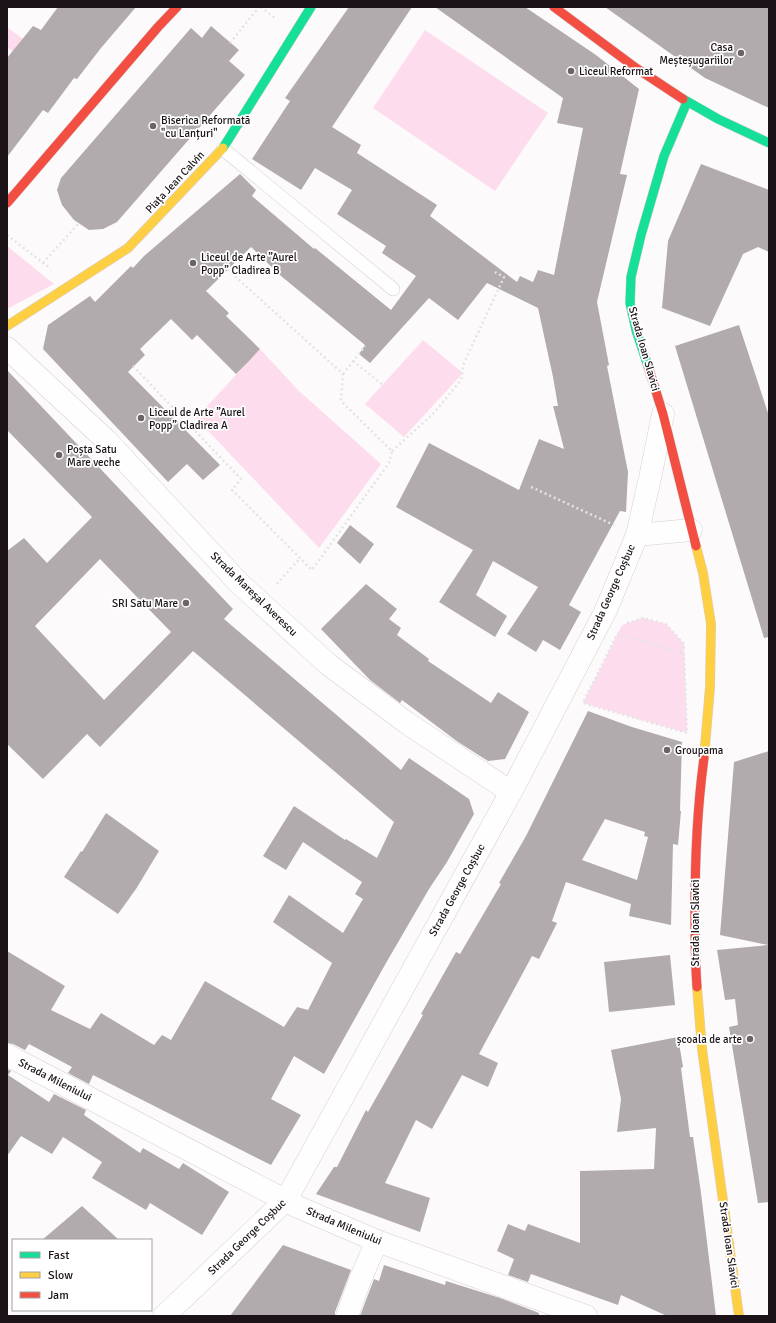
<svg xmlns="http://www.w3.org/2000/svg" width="776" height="1323" viewBox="0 0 776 1323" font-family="Signika,sans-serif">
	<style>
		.green { fill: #fddded }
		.building { fill: #b1abae; fill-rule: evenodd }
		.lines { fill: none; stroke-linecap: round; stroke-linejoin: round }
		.lane-casing { stroke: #d5cfd2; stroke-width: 14 }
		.street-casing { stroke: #d5cfd2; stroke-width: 23 }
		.fast-casing { stroke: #d5cfd2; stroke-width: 10 }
		.slow-casing { stroke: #d5cfd2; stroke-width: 10 }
		.jam-casing { stroke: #d5cfd2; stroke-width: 10 }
		.path { stroke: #e4e4e4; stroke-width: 2.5; stroke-dasharray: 2 3; stroke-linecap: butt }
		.lane { stroke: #fffeff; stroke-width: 13 }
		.street { stroke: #fffeff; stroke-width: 22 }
		.fast { stroke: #16e098; stroke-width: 9 }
		.slow { stroke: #ffcf43; stroke-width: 9 }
		.jam { stroke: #f24e42; stroke-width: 9 }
		.poi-dot { fill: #6a6467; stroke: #fff; stroke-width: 1.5 }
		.labels { text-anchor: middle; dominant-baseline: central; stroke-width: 3.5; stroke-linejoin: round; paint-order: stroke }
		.poi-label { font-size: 11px; fill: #1b1317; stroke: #fff; text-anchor: start }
		.street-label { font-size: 11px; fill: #1b1317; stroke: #fff }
	</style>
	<rect width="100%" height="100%" fill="#fdfafc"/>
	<g class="green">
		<polygon points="7,27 23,39 23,61 7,47"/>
		<polygon points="425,30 548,113 495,191 373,108"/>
		<polygon points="7,246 54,284 7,309"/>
		<polygon points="423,340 463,373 404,437 365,404"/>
		<polygon points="260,349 298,390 381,464 319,548 196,418"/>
		<polygon points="643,618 666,624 684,644 687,733 583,703 622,625"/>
	</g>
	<g class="building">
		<polygon points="58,7 136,7 101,48 77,79 74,78 48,113 43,110 7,157 7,58 33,26 41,30"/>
		<polygon points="349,7 412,7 332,127 361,145 357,153 437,205 430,216 517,282 520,276 533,282 538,270 554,275 583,128 557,123 563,98 435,7 525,7 596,55 639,89 620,174 627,175 597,302 609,365 607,366 628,472 626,512 620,511 569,605 581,612 560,650 543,640 536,652 507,634 538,587 493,561 476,595 507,616 495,637 439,602 473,550 396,507 429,443 519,490 539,439 564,449 553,406 558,406 553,377 538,308 487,283 458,320 429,298 370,363 359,354 365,345 281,276 251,247 206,291 229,313 226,316 260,349 249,361 236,374 197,335 192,340 171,319 140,349 145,355 128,372 220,465 203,480 187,464 168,482 43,349 48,325 90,296 95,302 131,266 133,268 144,256 240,174 256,190 252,196 314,249 315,248 391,310 416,276 382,253 386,246 337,214 352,190 315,168 301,190 252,159 290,101 285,98"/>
		<polygon points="605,7 769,7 769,108 705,78"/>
		<polygon points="211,26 239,50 229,61 245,75 117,222 103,229 89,230 74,220 62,205 57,190 61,178 191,28 202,38"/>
		<polygon points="701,164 769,190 769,252 758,247 743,254 710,326 662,308 668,241"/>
		<polygon points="739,325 769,416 769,637 764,638 675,346"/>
		<path d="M7,370l226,239 -9,10 177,151 8,-12 60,41 5,15 -27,48 -18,27 -43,74 -62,111 -30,-18 -23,43 30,16 -30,50 -178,-90 -4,9 -21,-11 4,-6 -43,-23 -4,6 -12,-6 -6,-1v-92l58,35 -14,24 39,19 11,-16 53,32 8,-10 9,5 34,-59 79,46 13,-20 11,3 24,-47 -59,-41 16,-27 54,38 20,-34 -8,-5 7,-12 -59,-40 -17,28 -23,-14 31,-50 51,34 1,-1 31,19 17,-36 -201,-171 -93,96 -13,-13 -44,45 -36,-35v-193l17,-13 23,25 45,-46 -85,-87zM100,559l71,73 -67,68 -69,-74z"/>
		<polygon points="350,525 374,544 360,564 337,543"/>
		<polygon points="366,584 397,609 389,619 401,628 397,635 429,659 428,661 491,703 498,692 529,712 505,759 488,761 458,742 402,700 400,703 370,680 321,629"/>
		<path d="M588,711l44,16 50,15 -2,69h1l-3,34 -5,-1 -2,81 -42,-9 2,-12 -65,-22 -14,39 5,2 -18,36 -7,-3 -53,98 19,9 -10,24 -26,-12 -30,54 -16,-9 -31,63 45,15 -10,34 -104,-38 18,-27h3l29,-57 2,2 55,-97 -2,-1 35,-62 4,2 41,-70 -2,-1 27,-47zM605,819l40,13 -1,4 4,1 -11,43 -55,-20z"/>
		<polygon points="769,751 769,1202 758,1203 729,1027 738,1025 735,999 725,1000 717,950 768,945 720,935 734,762"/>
		<polygon points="106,813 159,851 136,889 118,914 64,877 81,851 82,852"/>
		<polygon points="670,955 675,1005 609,1012 604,962"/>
		<polygon points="678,1037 683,1067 681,1068 690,1137 693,1137 701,1193 716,1316 667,1316 621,1295 618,1305 531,1274 528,1282 508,1275 514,1259 497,1251 508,1224 525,1231 528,1224 580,1243 580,1171 654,1169 656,1128 617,1132 621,1099 611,1050"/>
		<polygon points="7,1069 11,1071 8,1075 49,1102 54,1094 86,1110 84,1115 140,1153 143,1148 179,1169 183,1163 229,1192 202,1235 150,1203 146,1210 92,1178 102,1162 63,1137 52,1154 21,1136 7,1156"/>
		<polygon points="82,1206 119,1240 42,1240"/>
		<polygon points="283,1245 351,1270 335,1312 335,1316 230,1316"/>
		<polygon points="384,1265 445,1285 446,1281 500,1298 539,1313 539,1316 360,1316 374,1279 379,1281"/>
	</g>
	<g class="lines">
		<defs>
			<polyline id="lane" points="223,149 393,289"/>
			<g id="street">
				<polyline points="7,348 107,441 240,584 329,665 407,723 511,792"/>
				<polyline points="637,535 691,530"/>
				<polyline points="7,1055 298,1207 377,1241 586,1316"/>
				<polyline points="164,1316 286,1200 511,792 606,610 637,535 650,478 663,414"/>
				<polyline points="347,1316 360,1280 377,1241"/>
			</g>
			<g id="fast">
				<polyline points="683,99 718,119 769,143"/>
				<polyline points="223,148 311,7"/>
				<polyline points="648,366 636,330 630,303 631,277 641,235 664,156 687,102"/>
			</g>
			<g id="slow">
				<polyline points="7,326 128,248 223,148"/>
				<polyline points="696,546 703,573 711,624 710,687 704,758"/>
				<polyline points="697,987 702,1049 739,1316"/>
			</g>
			<g id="jam">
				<polyline points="554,7 636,68 683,99"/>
				<polyline points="7,203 158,27 177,7"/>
				<polyline points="648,366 663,414 696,546"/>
				<path d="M697,987c-2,-26 -2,-51 -2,-77 0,-51 2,-101 9,-152"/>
			</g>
		</defs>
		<use href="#lane" class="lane-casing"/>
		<use href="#street" class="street-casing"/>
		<use href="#fast" class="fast-casing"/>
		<use href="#slow" class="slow-casing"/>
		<use href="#jam" class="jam-casing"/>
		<g class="path">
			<polyline points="261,7 275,18"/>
			<polyline points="230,43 259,7"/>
			<polyline points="7,235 51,269"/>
			<polyline points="43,263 79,223"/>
			<polyline points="353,361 383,385"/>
			<polyline points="133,366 241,479 232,490 312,570 389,463 392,451 341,401 343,374 228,270"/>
			<polyline points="343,374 365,346"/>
			<polyline points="392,451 433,414 461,380 464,363 504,277 495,272"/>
			<polyline points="531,487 614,525"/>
			<polyline points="277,584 300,558"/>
			<polyline points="627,623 643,618 666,624 684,644 684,649"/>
			<polygon points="617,634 684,653 687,733 583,703"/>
		</g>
		<use href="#lane" class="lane"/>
		<use href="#street" class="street"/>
		<use href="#fast" class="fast"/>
		<use href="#slow" class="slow"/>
		<use href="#jam" class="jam"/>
	</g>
	<g class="poi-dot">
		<circle cx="741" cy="53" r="4"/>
		<circle cx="571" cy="71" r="4"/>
		<circle cx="153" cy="126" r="4"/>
		<circle cx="193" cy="263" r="4"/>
		<circle cx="141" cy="418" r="4"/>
		<circle cx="59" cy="455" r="4"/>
		<circle cx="186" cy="603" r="4"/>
		<circle cx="667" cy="750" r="4"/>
		<circle cx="750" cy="1039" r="4"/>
	</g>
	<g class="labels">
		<g class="poi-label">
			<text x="733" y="47" text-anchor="end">Casa<tspan x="733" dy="13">Meșteșugariilor</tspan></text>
			<text x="579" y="71">Liceul Reformat</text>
			<text x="161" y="120">Biserica Reformată<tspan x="161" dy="13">"cu Lanțuri"</tspan></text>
			<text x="201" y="257">Liceul de Arte ”Aurel<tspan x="201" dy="13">Popp” Cladirea B</tspan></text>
			<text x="149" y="412">Liceul de Arte ”Aurel<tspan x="149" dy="13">Popp” Cladirea A</tspan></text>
			<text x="67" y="449">Poșta Satu<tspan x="67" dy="13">Mare veche</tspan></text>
			<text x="178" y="603" text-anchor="end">SRI Satu Mare</text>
			<text x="675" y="750">Groupama</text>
			<text x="742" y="1039" text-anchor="end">școala de arte</text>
		</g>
		<g class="street-label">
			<text transform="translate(175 182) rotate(-47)">Piața Jean Calvin</text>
			<text transform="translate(644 349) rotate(74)">Strada Ioan Slavici</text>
			<text transform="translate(611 592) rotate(-66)">Strada George Coșbuc</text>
			<text transform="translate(254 594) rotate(44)">Strada Mareșal Averescu</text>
			<text transform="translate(457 890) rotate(-61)">Strada George Coșbuc</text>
			<text transform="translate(695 923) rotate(-90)">Strada Ioan Slavici</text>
			<text transform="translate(55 1080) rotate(27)">Strada Mileniului</text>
			<text transform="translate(344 1226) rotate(23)">Strada Mileniului</text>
			<text transform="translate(247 1237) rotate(-44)">Strada George Coșbuc</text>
			<text transform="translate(729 1245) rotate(82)">Strada Ioan Slavici</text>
		</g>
	</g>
	<rect width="776" height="1323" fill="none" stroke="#1b1317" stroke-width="16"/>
	<rect x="12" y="1239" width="140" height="72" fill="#ffffff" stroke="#a4a1a2"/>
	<rect x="20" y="1252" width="20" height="6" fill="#16e098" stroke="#a4a1a2"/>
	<text x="48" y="1259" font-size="12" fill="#1b1317">Fast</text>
	<rect x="20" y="1272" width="20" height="6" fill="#ffcf43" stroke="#a4a1a2"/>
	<text x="48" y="1279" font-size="12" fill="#1b1317">Slow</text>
	<rect x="20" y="1292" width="20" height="6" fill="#f24e42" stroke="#a4a1a2"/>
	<text x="48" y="1299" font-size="12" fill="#1b1317">Jam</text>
</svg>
